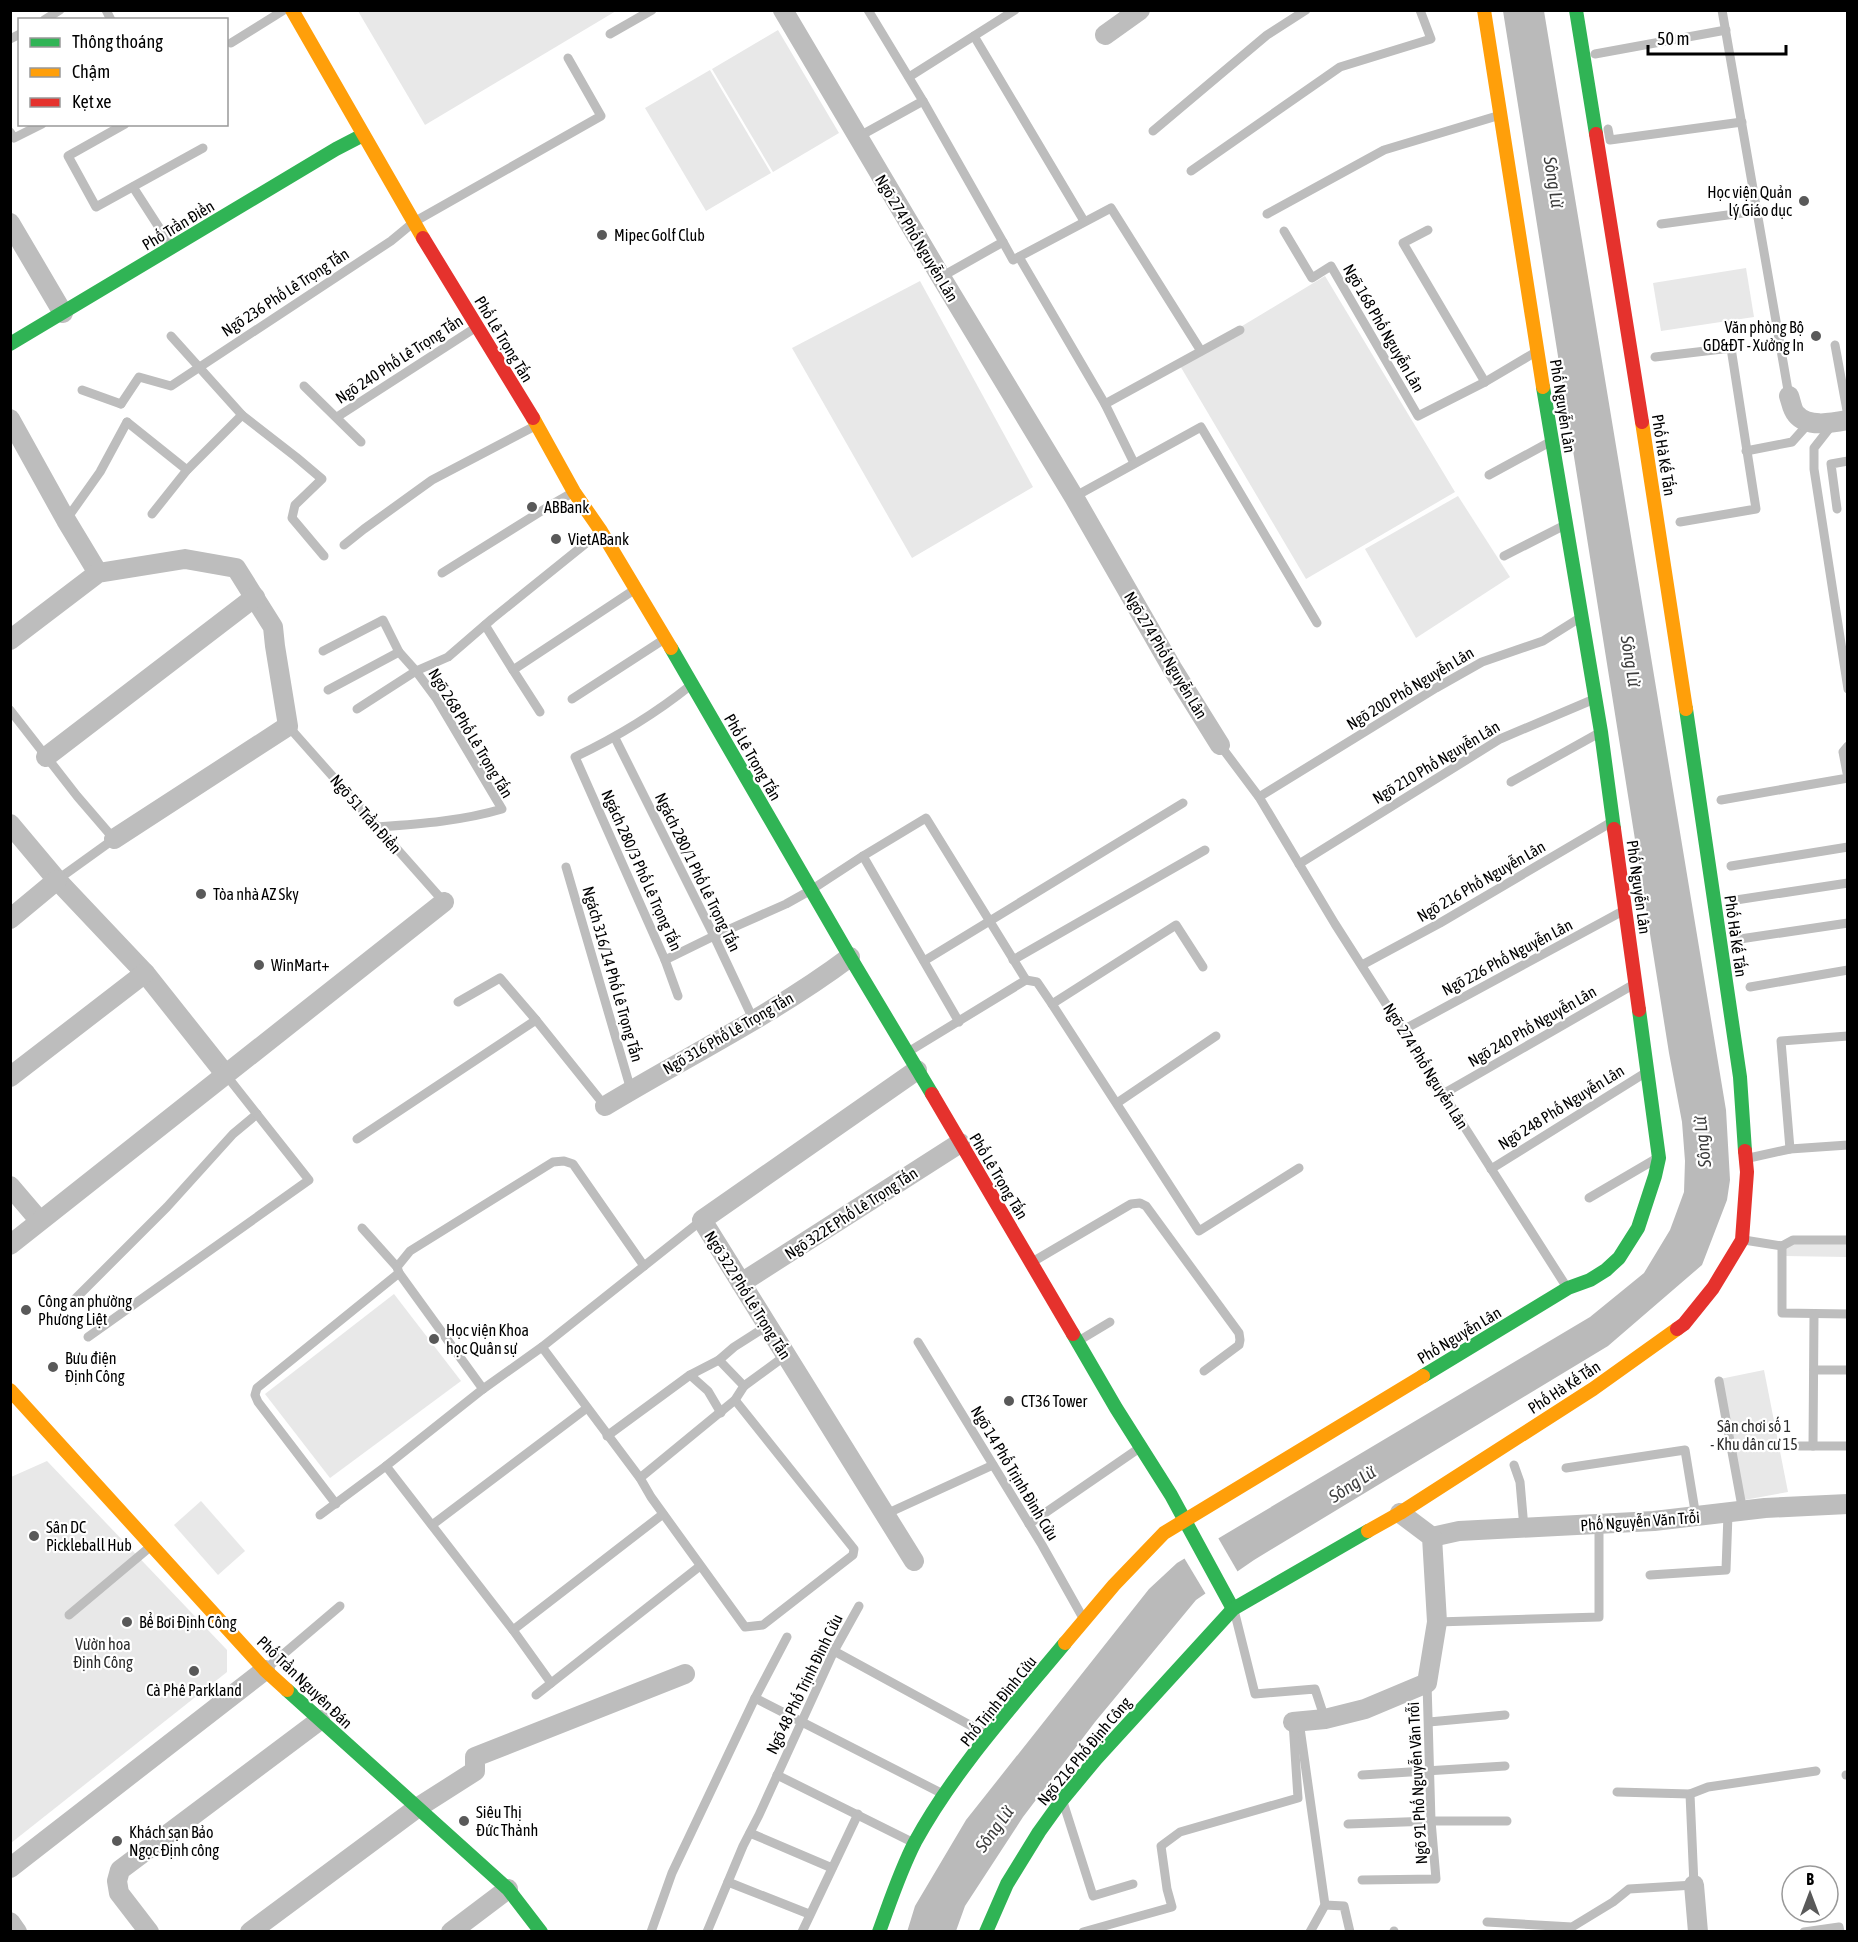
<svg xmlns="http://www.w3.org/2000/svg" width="1858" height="1942" viewBox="0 0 1858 1942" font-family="'Asap Condensed',sans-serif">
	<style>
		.green { fill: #e8e8e8 }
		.water { fill: #bababa }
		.pier { fill: #fff }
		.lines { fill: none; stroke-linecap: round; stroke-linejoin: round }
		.lane { stroke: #bdbdbd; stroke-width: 9 }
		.street { stroke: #bdbdbd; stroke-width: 20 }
		.fast { stroke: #30b455; stroke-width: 14 }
		.slow { stroke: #ff9f0a; stroke-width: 14 }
		.jam { stroke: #e5322d; stroke-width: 14 }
		.poi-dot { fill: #595959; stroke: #fff; stroke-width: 2 }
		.labels { text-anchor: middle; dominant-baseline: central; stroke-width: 4.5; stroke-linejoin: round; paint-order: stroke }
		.poi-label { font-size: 16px; fill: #000; stroke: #fff; text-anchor: start }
		.street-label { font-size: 16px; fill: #000; stroke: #fff }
		.park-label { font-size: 16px; fill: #2c2c2c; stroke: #fff }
		.water-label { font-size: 18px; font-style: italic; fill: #3d3d3d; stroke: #fff }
	</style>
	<rect width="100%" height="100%" fill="#fff"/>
	<g class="green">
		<polygon points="358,11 616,11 425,125"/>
		<polygon points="778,30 839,133 773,172 712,69"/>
		<polygon points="710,70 771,173 706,211 645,108"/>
		<polygon points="1746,268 1754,317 1661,331 1653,283"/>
		<polygon points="1325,276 1455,492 1306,579 1179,364"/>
		<polygon points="920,281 1033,487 912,558 792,348"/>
		<polygon points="1458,496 1510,577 1416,638 1365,549"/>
		<polygon points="1793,1243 1847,1243 1847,1257 1784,1256 1784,1247"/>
		<polygon points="394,1294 461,1381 330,1478 265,1394"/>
		<polygon points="1764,1370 1788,1492 1744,1500 1720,1379"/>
		<polygon points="47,1461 227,1650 227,1672 11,1843 11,1477"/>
		<polygon points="201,1501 245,1551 218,1575 174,1525"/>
	</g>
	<polygon class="water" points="1503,11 1544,11 1726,1110 1730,1180 1727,1200 1702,1265 1608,1346 1254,1560 1196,1600 1095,1722 1023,1817 965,1906 956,1931 907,1932 915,1906 966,1820 1149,1589 1177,1563 1590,1317 1644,1273 1670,1230 1684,1192 1685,1161 1682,1122 1669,1053"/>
	<polygon class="pier" points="1217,1536 1239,1574 1207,1596 1183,1556"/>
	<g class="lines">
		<g class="lane">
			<polyline points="106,10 111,20"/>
			<polyline points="1722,10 1789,396"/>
			<polyline points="44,20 60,10"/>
			<polyline points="610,34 652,10"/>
			<polyline points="974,36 1084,221"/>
			<polyline points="10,39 20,34"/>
			<polyline points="231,43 284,10"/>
			<polyline points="1595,54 1726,30"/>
			<polyline points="909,77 1015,10"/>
			<polyline points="923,101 1003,242 941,277"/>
			<polyline points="125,124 68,156 96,207 203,148"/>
			<polyline points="1608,129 1610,140 1742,122"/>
			<polyline points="1153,131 1267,35 1306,10"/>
			<polyline points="10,132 14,138 42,124"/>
			<polyline points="858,137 923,101 868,10"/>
			<polyline points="1191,171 1340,67 1431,39 1420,10"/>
			<polyline points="133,187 171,246"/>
			<polyline points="1267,214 1384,150 1497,116"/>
			<polyline points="1661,224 1757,211"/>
			<polyline points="1428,230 1403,243 1485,382"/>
			<polyline points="1284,231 1312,278 1331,266 1418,416 1485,382 1534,353"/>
			<polyline points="1003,242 1013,260 1111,208 1201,351"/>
			<polyline points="1019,257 1105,404 1134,463"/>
			<polyline points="171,336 242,415 296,457 322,479 295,505 292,518 324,556"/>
			<polyline points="1835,345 1848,416"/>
			<polyline points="1655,357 1731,348 1756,509 1680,522"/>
			<polyline points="304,386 361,442"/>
			<polyline points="82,390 121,404"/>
			<polyline points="121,404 139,377 171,386 391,241 414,222 601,116 568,58"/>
			<polyline points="1105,404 1240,330"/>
			<polyline points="337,417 475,328"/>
			<polyline points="127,422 187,470"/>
			<polyline points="1832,425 1814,448 1814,469 1848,689"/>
			<polyline points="1746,451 1792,442 1809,423"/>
			<polyline points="1489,475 1548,443"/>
			<polyline points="1074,497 1201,427 1317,623"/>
			<polyline points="1837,509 1831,464 1848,461"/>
			<polyline points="152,514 187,470 242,415"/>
			<polyline points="66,520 100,472 127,422"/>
			<polyline points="344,545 364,529 432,480 535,426"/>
			<polyline points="1504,556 1563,526"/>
			<polyline points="442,573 551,505 572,493"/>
			<polyline points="485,625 513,670 634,590"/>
			<polyline points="323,651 383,620 399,652"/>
			<polyline points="513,670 540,712"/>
			<polyline points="328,690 399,652 416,671 357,709"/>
			<polyline points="572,699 663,640"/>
			<polyline points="10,710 77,796 114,839 57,880"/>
			<polyline points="288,726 444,902"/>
			<polyline points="615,738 714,936 753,1019"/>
			<polyline points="1220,745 1259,797 1335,924 1566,1286"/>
			<polyline points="1511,782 1599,733"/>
			<polyline points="1259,797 1436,688 1482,662 1543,641 1578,619"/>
			<polyline points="1721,800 1848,778 1843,752 1848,746"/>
			<path d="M378,827c41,-3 84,-6 124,-18l-66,-111 -20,-27 32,-14 44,-38 108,-87"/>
			<polyline points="863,856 959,1022"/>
			<polyline points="1299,864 1500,739 1592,700"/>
			<polyline points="1731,866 1848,847"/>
			<polyline points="566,867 631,1090"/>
			<polyline points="1736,900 1848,883"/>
			<polyline points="1740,939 1848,923"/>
			<polyline points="665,960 714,936 786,904 811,890 863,856 926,818 1026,980 908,1052"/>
			<polyline points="1013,960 1205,850"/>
			<polyline points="924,961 1183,803"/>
			<polyline points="1362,965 1440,923 1610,823"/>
			<polyline points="1026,980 1037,982 1052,1004 1199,1231 1299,1168"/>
			<polyline points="1750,987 1848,970"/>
			<path d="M678,996l-13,-36 -90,-203c42,-20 80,-43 116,-72"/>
			<polyline points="458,1002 500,978 536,1020"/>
			<polyline points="1052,1004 1176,925 1203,967"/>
			<polyline points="1403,1030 1621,912"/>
			<polyline points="1443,1094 1631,986"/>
			<polyline points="1117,1103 1216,1036"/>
			<polyline points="357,1139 536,1020 605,1106"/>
			<polyline points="1790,1149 1781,1041 1848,1036"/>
			<polyline points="1749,1158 1790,1149 1848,1145"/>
			<polyline points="1491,1169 1645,1073"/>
			<polyline points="1589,1198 1654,1160"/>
			<polyline points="362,1228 397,1267"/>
			<polyline points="1744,1240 1782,1246 1793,1240 1848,1240"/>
			<polyline points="1782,1246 1782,1313 1848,1314"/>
			<polyline points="1034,1261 1131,1204 1140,1203 1146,1206 1239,1333 1240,1340 1239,1345 1204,1371"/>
			<polyline points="399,1273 483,1389"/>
			<polyline points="76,1298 167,1207 233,1134 257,1114"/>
			<polyline points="88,1337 309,1180 226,1075"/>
			<polyline points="1080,1340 1110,1322"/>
			<polyline points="918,1342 1042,1545 1083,1618"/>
			<polyline points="542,1347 640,1478 651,1497 745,1627 763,1625 853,1555 854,1549 735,1400"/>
			<polyline points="1814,1370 1848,1370"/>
			<polyline points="690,1375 708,1391 721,1413"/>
			<polyline points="1719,1381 1743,1512"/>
			<polyline points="744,1386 785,1356"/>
			<polyline points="607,1436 690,1375 719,1360 734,1347 767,1326"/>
			<polyline points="1800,1446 1848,1446"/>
			<polyline points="1813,1446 1814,1314"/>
			<polyline points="1514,1465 1520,1482 1524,1528"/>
			<polyline points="386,1466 513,1630 551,1683"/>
			<polyline points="1566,1468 1685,1450 1696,1517"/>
			<polyline points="640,1478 735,1400 744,1386 719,1360"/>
			<polyline points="336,1504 258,1402 255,1395 257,1388 399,1273 397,1267 410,1251 553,1162 564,1161 573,1164 644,1266"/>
			<polyline points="886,1514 993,1465"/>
			<polyline points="320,1515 386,1466 483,1389 542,1347 702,1220"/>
			<polyline points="1029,1524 1138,1449"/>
			<polyline points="432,1525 587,1408"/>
			<polyline points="1650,1575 1726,1570 1728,1514"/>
			<polyline points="1235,1614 1255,1694 1315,1689 1325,1719"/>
			<polyline points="69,1615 150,1547"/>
			<polyline points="1437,1622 1599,1617 1599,1524"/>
			<polyline points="513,1630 663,1514"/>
			<polyline points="834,1651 988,1735"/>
			<polyline points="267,1668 340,1606"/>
			<polyline points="536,1695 700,1566"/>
			<polyline points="755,1698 943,1794"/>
			<polyline points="1299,1721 1325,1905 1310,1932"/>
			<polyline points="1429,1722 1505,1715"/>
			<polyline points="777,1775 912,1842"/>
			<polyline points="1362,1775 1505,1766"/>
			<polyline points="1846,1775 1848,1775"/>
			<polyline points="1617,1792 1690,1794"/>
			<polyline points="1064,1805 1093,1896 1133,1884"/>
			<polyline points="1348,1824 1431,1821 1507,1821"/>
			<polyline points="750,1833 832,1868"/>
			<polyline points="1362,1880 1436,1879 1431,1821 1427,1683"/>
			<polyline points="728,1882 809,1914"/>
			<polyline points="1325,1905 1344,1906 1350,1932"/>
			<polyline points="1487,1922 1572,1927 1613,1902 1629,1889 1694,1885 1690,1794 1708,1787 1816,1771"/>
			<polyline points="651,1932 672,1873 755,1698 787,1637"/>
			<polyline points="707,1932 743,1846 759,1815 834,1651 859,1606"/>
			<polyline points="802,1932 858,1814"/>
			<polyline points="1083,1932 1172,1907 1167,1889 1161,1846 1180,1832 1298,1798 1293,1722"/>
			<polyline points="1394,1932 1394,1931"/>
			<polyline points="1804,1932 1839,1927 1840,1932"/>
		</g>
		<g class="street">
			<polyline points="783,10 941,277 1074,497 1172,668 1220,745"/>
			<polyline points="1105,35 1140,10"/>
			<polyline points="10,223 63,313"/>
			<path d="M1789,396c2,5 3,14 7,18 11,14 36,9 52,6"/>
			<polyline points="10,419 66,520 98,573"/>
			<polyline points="10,640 98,573 185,559 236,568 273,627 275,646 288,726 114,839"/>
			<polyline points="46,757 255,597"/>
			<polyline points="10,824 57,880 145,973 226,1075"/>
			<polyline points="10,919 57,880"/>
			<polyline points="10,1077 145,973"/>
			<path d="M605,1106c81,-49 169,-92 245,-149"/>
			<polyline points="10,1186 39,1220"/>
			<polyline points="10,1245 444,902"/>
			<polyline points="741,1283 960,1143"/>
			<polyline points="1432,1537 1459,1531 1654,1521 1765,1508 1848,1504"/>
			<polyline points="914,1561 702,1220 917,1070"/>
			<polyline points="1293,1722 1325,1719 1365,1709 1427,1683 1437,1622 1432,1537 1400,1513"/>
			<polyline points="10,1868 265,1670"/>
			<polyline points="1694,1885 1698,1932"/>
			<polyline points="10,1922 17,1932"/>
			<polyline points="149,1932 119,1893 117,1881 120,1870 320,1720"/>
			<polyline points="250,1932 417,1808 475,1771 475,1757 685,1674"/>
			<polyline points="451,1932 508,1889"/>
		</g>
		<g class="fast">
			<polyline points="1576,10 1596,134"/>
			<polyline points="10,344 336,149 363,135"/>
			<polyline points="1543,387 1601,732 1614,829"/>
			<polyline points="671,648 850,957 932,1094"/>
			<polyline points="1686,709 1740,1077 1745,1151"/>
			<polyline points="1073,1334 1116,1408 1171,1495 1233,1609"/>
			<polyline points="1423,1376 1568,1288 1590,1280 1606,1270 1619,1258 1638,1228 1655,1176 1659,1158 1639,1010"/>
			<polyline points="287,1690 508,1889 541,1932"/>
			<path d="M879,1932c11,-30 21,-61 36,-90 40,-73 97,-135 150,-199"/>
			<polyline points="986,1932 1007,1884 1039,1832 1062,1800 1096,1759 1233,1609 1368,1531"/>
		</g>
		<g class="slow">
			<polyline points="292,10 423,238"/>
			<polyline points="1484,10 1543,387"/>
			<polyline points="533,418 574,492 601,531 671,648"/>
			<polyline points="1642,422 1686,709"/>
			<polyline points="10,1390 265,1670 287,1690"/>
			<polyline points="1368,1531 1400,1513 1593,1389 1677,1329"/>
			<polyline points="1065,1643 1114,1585 1164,1533 1423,1376"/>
		</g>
		<g class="jam">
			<polyline points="1596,134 1642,422"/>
			<polyline points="423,238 533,418"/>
			<polyline points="1614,829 1639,1010"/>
			<polyline points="932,1094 1073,1334"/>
			<polyline points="1677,1329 1684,1324 1713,1288 1742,1240 1747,1172 1745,1151"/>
		</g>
	</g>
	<g class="poi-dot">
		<circle cx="1804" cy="201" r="6"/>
		<circle cx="602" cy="235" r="6"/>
		<circle cx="1816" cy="336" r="6"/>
		<circle cx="532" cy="507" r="6"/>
		<circle cx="556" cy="539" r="6"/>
		<circle cx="201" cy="894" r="6"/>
		<circle cx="259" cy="965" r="6"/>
		<circle cx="26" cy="1310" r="6"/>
		<circle cx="434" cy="1339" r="6"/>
		<circle cx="53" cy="1367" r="6"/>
		<circle cx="1009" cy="1401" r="6"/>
		<circle cx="34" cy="1536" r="6"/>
		<circle cx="127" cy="1622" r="6"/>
		<circle cx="194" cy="1671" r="6"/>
		<circle cx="464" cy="1821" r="6"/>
		<circle cx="117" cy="1841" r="6"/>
	</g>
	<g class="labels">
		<g class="poi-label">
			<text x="1792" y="192" text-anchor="end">Học viện Quản<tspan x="1792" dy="18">lý Giáo dục</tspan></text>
			<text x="614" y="235">Mipec Golf Club</text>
			<text x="1804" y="327" text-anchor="end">Văn phòng Bộ<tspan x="1804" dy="18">GD&amp;ĐT - Xưởng In</tspan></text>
			<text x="544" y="507">ABBank</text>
			<text x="568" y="539">VietABank</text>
			<text x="213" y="894">Tòa nhà AZ Sky</text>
			<text x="271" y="965">WinMart+</text>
			<text x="38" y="1301">Công an phường<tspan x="38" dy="18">Phương Liệt</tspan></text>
			<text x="446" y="1330">Học viện Khoa<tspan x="446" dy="18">học Quân sự</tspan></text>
			<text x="65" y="1358">Bưu điện<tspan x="65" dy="18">Định Công</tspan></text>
			<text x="1021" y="1401">CT36 Tower</text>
			<text x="46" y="1527">Sân DC<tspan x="46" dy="18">Pickleball Hub</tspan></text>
			<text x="139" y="1622">Bể Bơi Định Công</text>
			<text x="194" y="1690" text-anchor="middle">Cà Phê Parkland</text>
			<text x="476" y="1812">Siêu Thị<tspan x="476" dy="18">Đức Thành</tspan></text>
			<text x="129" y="1832">Khách sạn Bảo<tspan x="129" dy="18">Ngọc Định công</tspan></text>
		</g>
		<g class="street-label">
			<text transform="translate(178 225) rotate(-31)">Phố Trần Điền</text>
			<text transform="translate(917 238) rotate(59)">Ngõ 274 Phố Nguyễn Lân</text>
			<text transform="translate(285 292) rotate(-33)">Ngõ 236 Phố Lê Trọng Tấn</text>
			<text transform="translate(1384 328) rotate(60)">Ngõ 168 Phố Nguyễn Lân</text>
			<text transform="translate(504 339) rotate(59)">Phố Lê Trọng Tấn</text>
			<text transform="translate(399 359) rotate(-33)">Ngõ 240 Phố Lê Trọng Tấn</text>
			<text transform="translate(1563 406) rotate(81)">Phố Nguyễn Lân</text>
			<text transform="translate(1664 455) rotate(81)">Phố Hà Kế Tấn</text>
			<text transform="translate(1166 655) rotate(59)">Ngõ 274 Phố Nguyễn Lân</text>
			<text transform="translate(1410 688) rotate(-31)">Ngõ 200 Phố Nguyễn Lân</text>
			<text transform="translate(471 733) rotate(59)">Ngõ 268 Phố Lê Trọng Tấn</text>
			<text transform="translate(753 757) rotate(60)">Phố Lê Trọng Tấn</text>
			<text transform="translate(1436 762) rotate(-31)">Ngõ 210 Phố Nguyễn Lân</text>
			<text transform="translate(366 814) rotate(49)">Ngõ 51 Trần Điền</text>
			<text transform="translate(642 870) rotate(66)">Ngách 280/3 Phố Lê Trọng Tấn</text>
			<text transform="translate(698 872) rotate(64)">Ngách 280/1 Phố Lê Trọng Tấn</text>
			<text transform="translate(1481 881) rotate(-30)">Ngõ 216 Phố Nguyễn Lân</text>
			<text transform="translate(1639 887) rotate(82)">Phố Nguyễn Lân</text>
			<text transform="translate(1736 936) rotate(82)">Phố Hà Kế Tấn</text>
			<text transform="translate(1507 957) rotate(-28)">Ngõ 226 Phố Nguyễn Lân</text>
			<text transform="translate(613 974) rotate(74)">Ngách 316/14 Phố Lê Trọng Tấn</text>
			<text transform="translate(1532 1026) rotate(-30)">Ngõ 240 Phố Nguyễn Lân</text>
			<text transform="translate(728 1033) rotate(-30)">Ngõ 316 Phố Lê Trọng Tấn</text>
			<text transform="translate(1426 1066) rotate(58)">Ngõ 274 Phố Nguyễn Lân</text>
			<text transform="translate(1561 1107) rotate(-32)">Ngõ 248 Phố Nguyễn Lân</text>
			<text transform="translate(999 1176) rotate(59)">Phố Lê Trọng Tấn</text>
			<text transform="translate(851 1213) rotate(-33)">Ngõ 322E Phố Lê Trọng Tấn</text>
			<text transform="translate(748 1295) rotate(58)">Ngõ 322 Phố Lê Trọng Tấn</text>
			<text transform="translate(1459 1335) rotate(-31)">Phố Nguyễn Lân</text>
			<text transform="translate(1564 1387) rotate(-33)">Phố Hà Kế Tấn</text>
			<text transform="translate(1015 1473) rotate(59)">Ngõ 14 Phố Trịnh Đình Cửu</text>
			<text transform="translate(1640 1521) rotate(-4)">Phố Nguyễn Văn Trỗi</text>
			<text transform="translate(305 1682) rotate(44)">Phố Trần Nguyên Đán</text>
			<text transform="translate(804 1684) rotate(-64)">Ngõ 48 Phố Trịnh Đình Cửu</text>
			<text transform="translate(998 1701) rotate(-51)">Phố Trịnh Đình Cửu</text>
			<text transform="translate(1084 1751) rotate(-50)">Ngõ 216 Phố Định Công</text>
			<text transform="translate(1417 1783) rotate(-93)">Ngõ 91 Phố Nguyễn Văn Trỗi</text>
		</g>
		<g class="park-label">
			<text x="1754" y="1426">Sân chơi số 1<tspan x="1754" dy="18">- Khu dân cư 15</tspan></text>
			<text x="103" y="1644">Vườn hoa<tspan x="103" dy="18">Định Công</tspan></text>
		</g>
		<g class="water-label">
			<text transform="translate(1554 182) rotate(81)">Sông Lừ</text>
			<text transform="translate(1631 661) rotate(81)">Sông Lừ</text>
			<text transform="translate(1702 1142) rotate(-96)">Sông Lừ</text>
			<text transform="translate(1352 1484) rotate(-33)">Sông Lừ</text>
			<text transform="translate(994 1829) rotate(-54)">Sông Lừ</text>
		</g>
	</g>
	<rect width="1858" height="1942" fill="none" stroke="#000000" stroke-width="24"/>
	<rect x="18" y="18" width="210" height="108" fill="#ffffff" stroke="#999999" stroke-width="1.5"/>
	<rect x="30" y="38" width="30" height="9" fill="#30b455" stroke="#999999" stroke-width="1.5"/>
	<text x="72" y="48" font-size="18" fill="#000000">Thông thoáng</text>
	<rect x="30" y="68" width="30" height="9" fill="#ff9f0a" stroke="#999999" stroke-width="1.5"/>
	<text x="72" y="78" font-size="18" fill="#000000">Chậm</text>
	<rect x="30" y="98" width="30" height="9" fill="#e5322d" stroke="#999999" stroke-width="1.5"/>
	<text x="72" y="108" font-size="18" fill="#000000">Kẹt xe</text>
	<g transform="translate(1810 1894)"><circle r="28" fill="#ffffff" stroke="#999999" stroke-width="1.5"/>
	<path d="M0-4.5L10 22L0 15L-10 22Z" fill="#595959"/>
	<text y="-9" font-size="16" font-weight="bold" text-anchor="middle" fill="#000000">B</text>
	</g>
	<path d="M1648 45v9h138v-9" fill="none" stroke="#000000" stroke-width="3"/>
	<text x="1657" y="45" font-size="18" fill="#000000" stroke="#ffffff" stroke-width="4.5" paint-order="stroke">50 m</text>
</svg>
